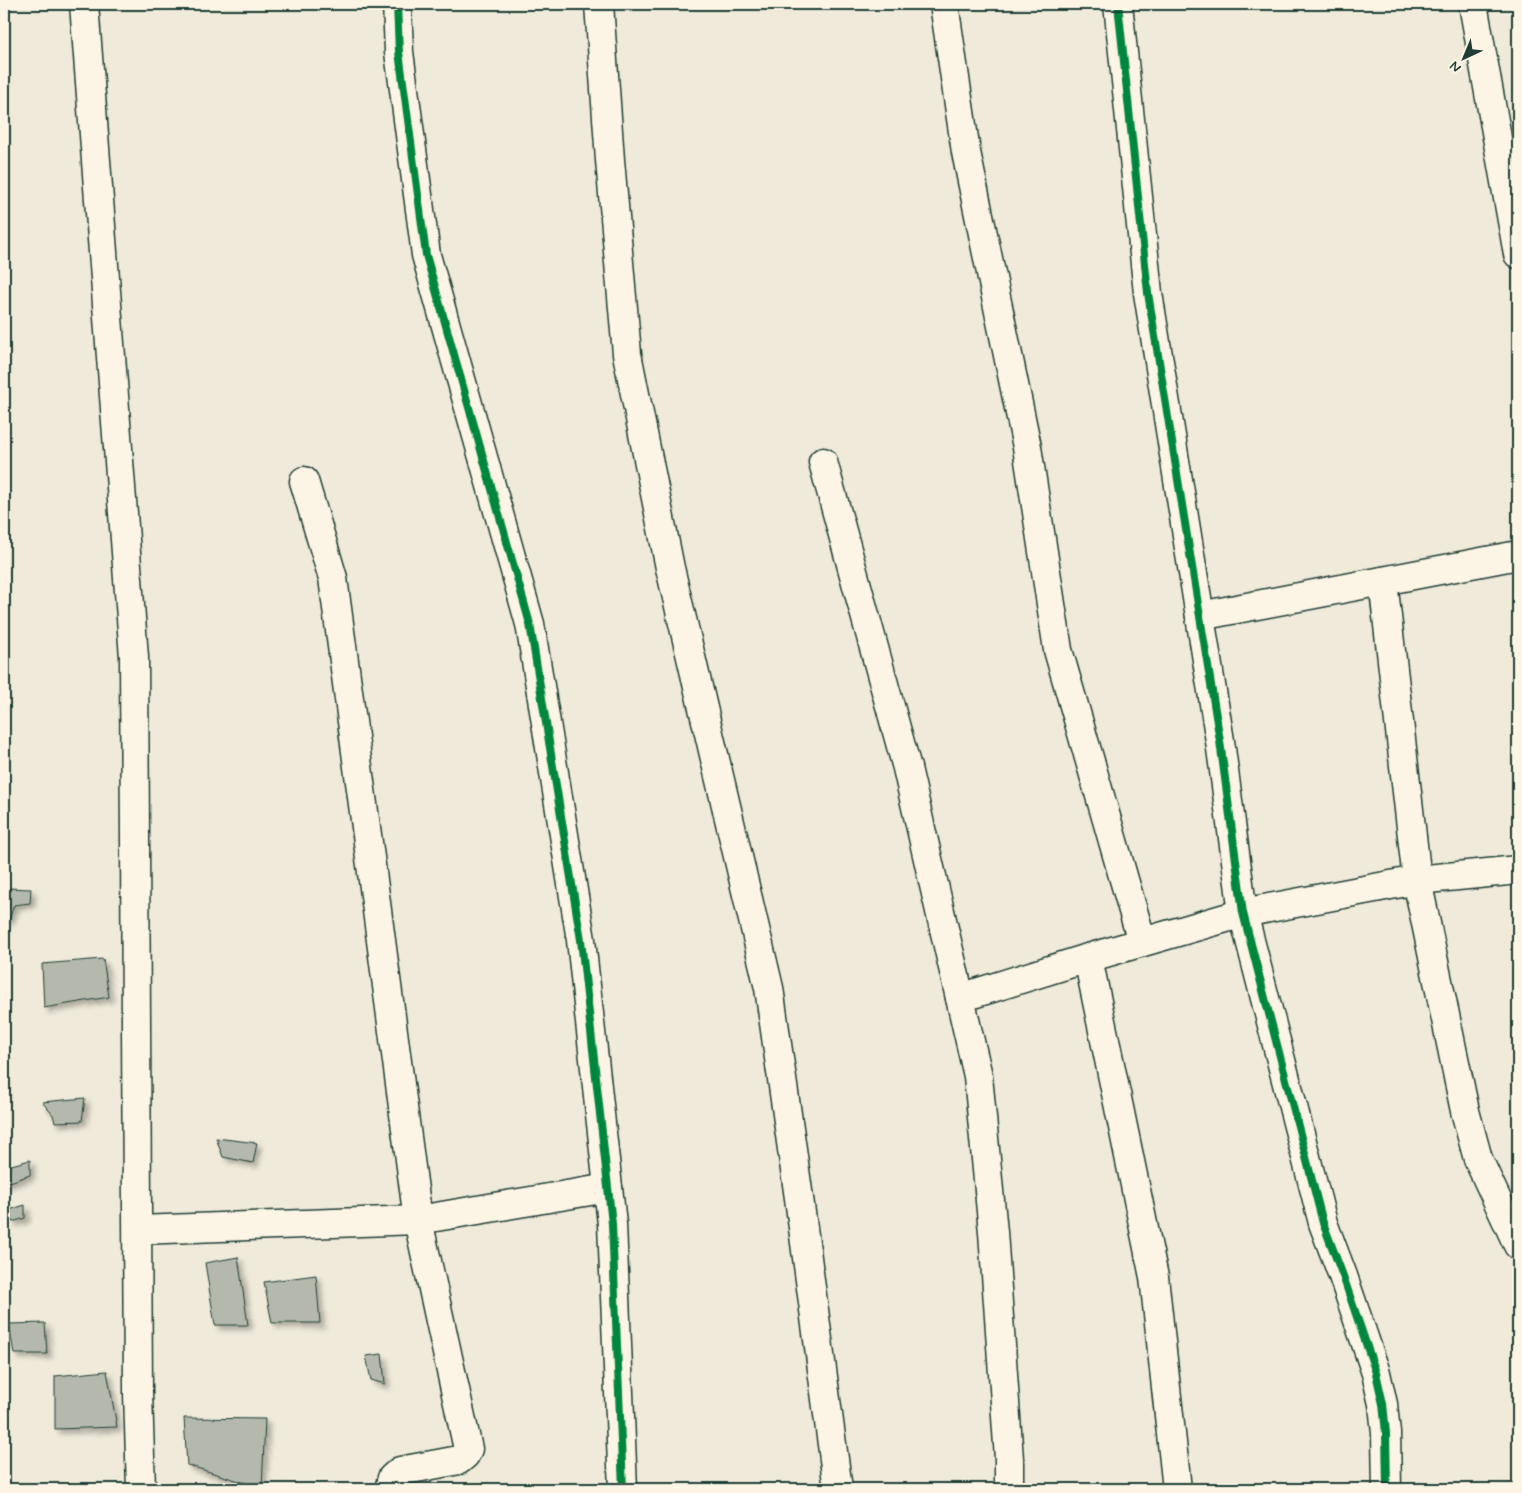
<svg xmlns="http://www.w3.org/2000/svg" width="1522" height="1493" viewBox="0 0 1522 1493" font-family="Mynerve,sans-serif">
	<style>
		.building { fill: #b5b9ad; stroke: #1f3d34; filter: url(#shadow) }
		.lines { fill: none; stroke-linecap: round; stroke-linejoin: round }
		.minor-casing { stroke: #1f3d34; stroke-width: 31 }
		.minor { stroke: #fcf5e5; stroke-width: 28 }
		.cycleway-casing { stroke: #fcf5e5; stroke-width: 11 }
		.cycleway { stroke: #00873e; stroke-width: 8 }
	</style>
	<defs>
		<filter id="shadow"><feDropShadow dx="4.5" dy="4.5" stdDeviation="2.5" flood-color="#0004"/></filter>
	</defs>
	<rect width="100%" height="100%" fill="#efeada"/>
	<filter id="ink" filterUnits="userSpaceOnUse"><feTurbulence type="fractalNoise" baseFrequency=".02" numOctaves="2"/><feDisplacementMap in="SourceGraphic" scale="10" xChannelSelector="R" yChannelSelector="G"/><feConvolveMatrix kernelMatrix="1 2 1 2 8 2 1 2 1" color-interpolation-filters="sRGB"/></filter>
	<g filter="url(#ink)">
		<g class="building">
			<polygon points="7,888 31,889 30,903 14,905 9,920 4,919 4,900"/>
			<polygon points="103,959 109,997 44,1008 42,964"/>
			<polygon points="85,1098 82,1121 55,1122 53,1115 42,1102"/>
			<polygon points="216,1138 257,1143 253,1163 223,1157"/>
			<polygon points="30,1160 30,1175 4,1184 4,1167"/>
			<polygon points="25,1205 25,1218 12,1222 9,1210"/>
			<polygon points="238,1257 248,1325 215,1325 205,1263"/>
			<polygon points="316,1275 320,1323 272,1323 264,1282"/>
			<polygon points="45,1323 47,1354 14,1354 9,1324"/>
			<polygon points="382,1354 385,1384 371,1380 366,1356"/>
			<polygon points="107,1371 117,1427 55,1429 55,1376"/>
			<polygon points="184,1418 265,1419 262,1488 187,1465"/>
		</g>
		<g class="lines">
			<defs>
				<g id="minor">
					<polyline points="84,4 134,657 138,1393 141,1489"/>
					<polyline points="397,4 399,52 426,255 530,624 581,940 612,1224 623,1489"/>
					<polyline points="599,4 610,160 627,354 670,568 769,988 799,1198 838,1489"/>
					<polyline points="944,4 966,152 1027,447 1058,650 1142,942"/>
					<polyline points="1118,4 1148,293 1220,741 1243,913 1323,1223 1343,1276 1376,1373 1383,1404 1386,1433 1387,1489"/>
					<polyline points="1473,4 1518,254"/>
					<polyline points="823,462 907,768 978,1076 993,1232 1009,1459 1009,1489"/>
					<polyline points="304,481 333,578 418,1220 468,1449 465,1455 459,1460 400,1471 392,1478 389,1489"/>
					<polyline points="1383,581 1417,880 1465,1111 1478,1159 1518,1245"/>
					<polyline points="1200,616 1518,555"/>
					<polyline points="1088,958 1154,1277 1177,1489"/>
					<polyline points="960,998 1088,958 1243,913 1417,880 1518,870"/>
					<polyline points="138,1230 418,1220 608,1188"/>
				</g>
			</defs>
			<use href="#minor" class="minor-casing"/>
			<use href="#minor" class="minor"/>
			<defs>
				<g id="cycleway">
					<polyline points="397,4 399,52 426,255 530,624 581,940 612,1224 623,1489"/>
					<polyline points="1118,4 1148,293 1220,741 1243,913 1323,1223 1343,1276 1376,1373 1383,1404 1386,1433 1387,1489"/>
				</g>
			</defs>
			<use href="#cycleway" class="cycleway-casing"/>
			<use href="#cycleway" class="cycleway"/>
		</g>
	</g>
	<rect width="1522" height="1493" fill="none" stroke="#fcf5e5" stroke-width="20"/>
	<rect x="10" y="10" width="1502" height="1473" fill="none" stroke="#1f3d34" stroke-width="2" filter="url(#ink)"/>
	<g transform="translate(1464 58) rotate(224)" stroke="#fcf5e5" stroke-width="4" paint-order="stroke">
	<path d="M0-4L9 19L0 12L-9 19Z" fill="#1f3d34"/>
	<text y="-8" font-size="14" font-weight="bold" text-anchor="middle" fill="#1f3d34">N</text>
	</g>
</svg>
